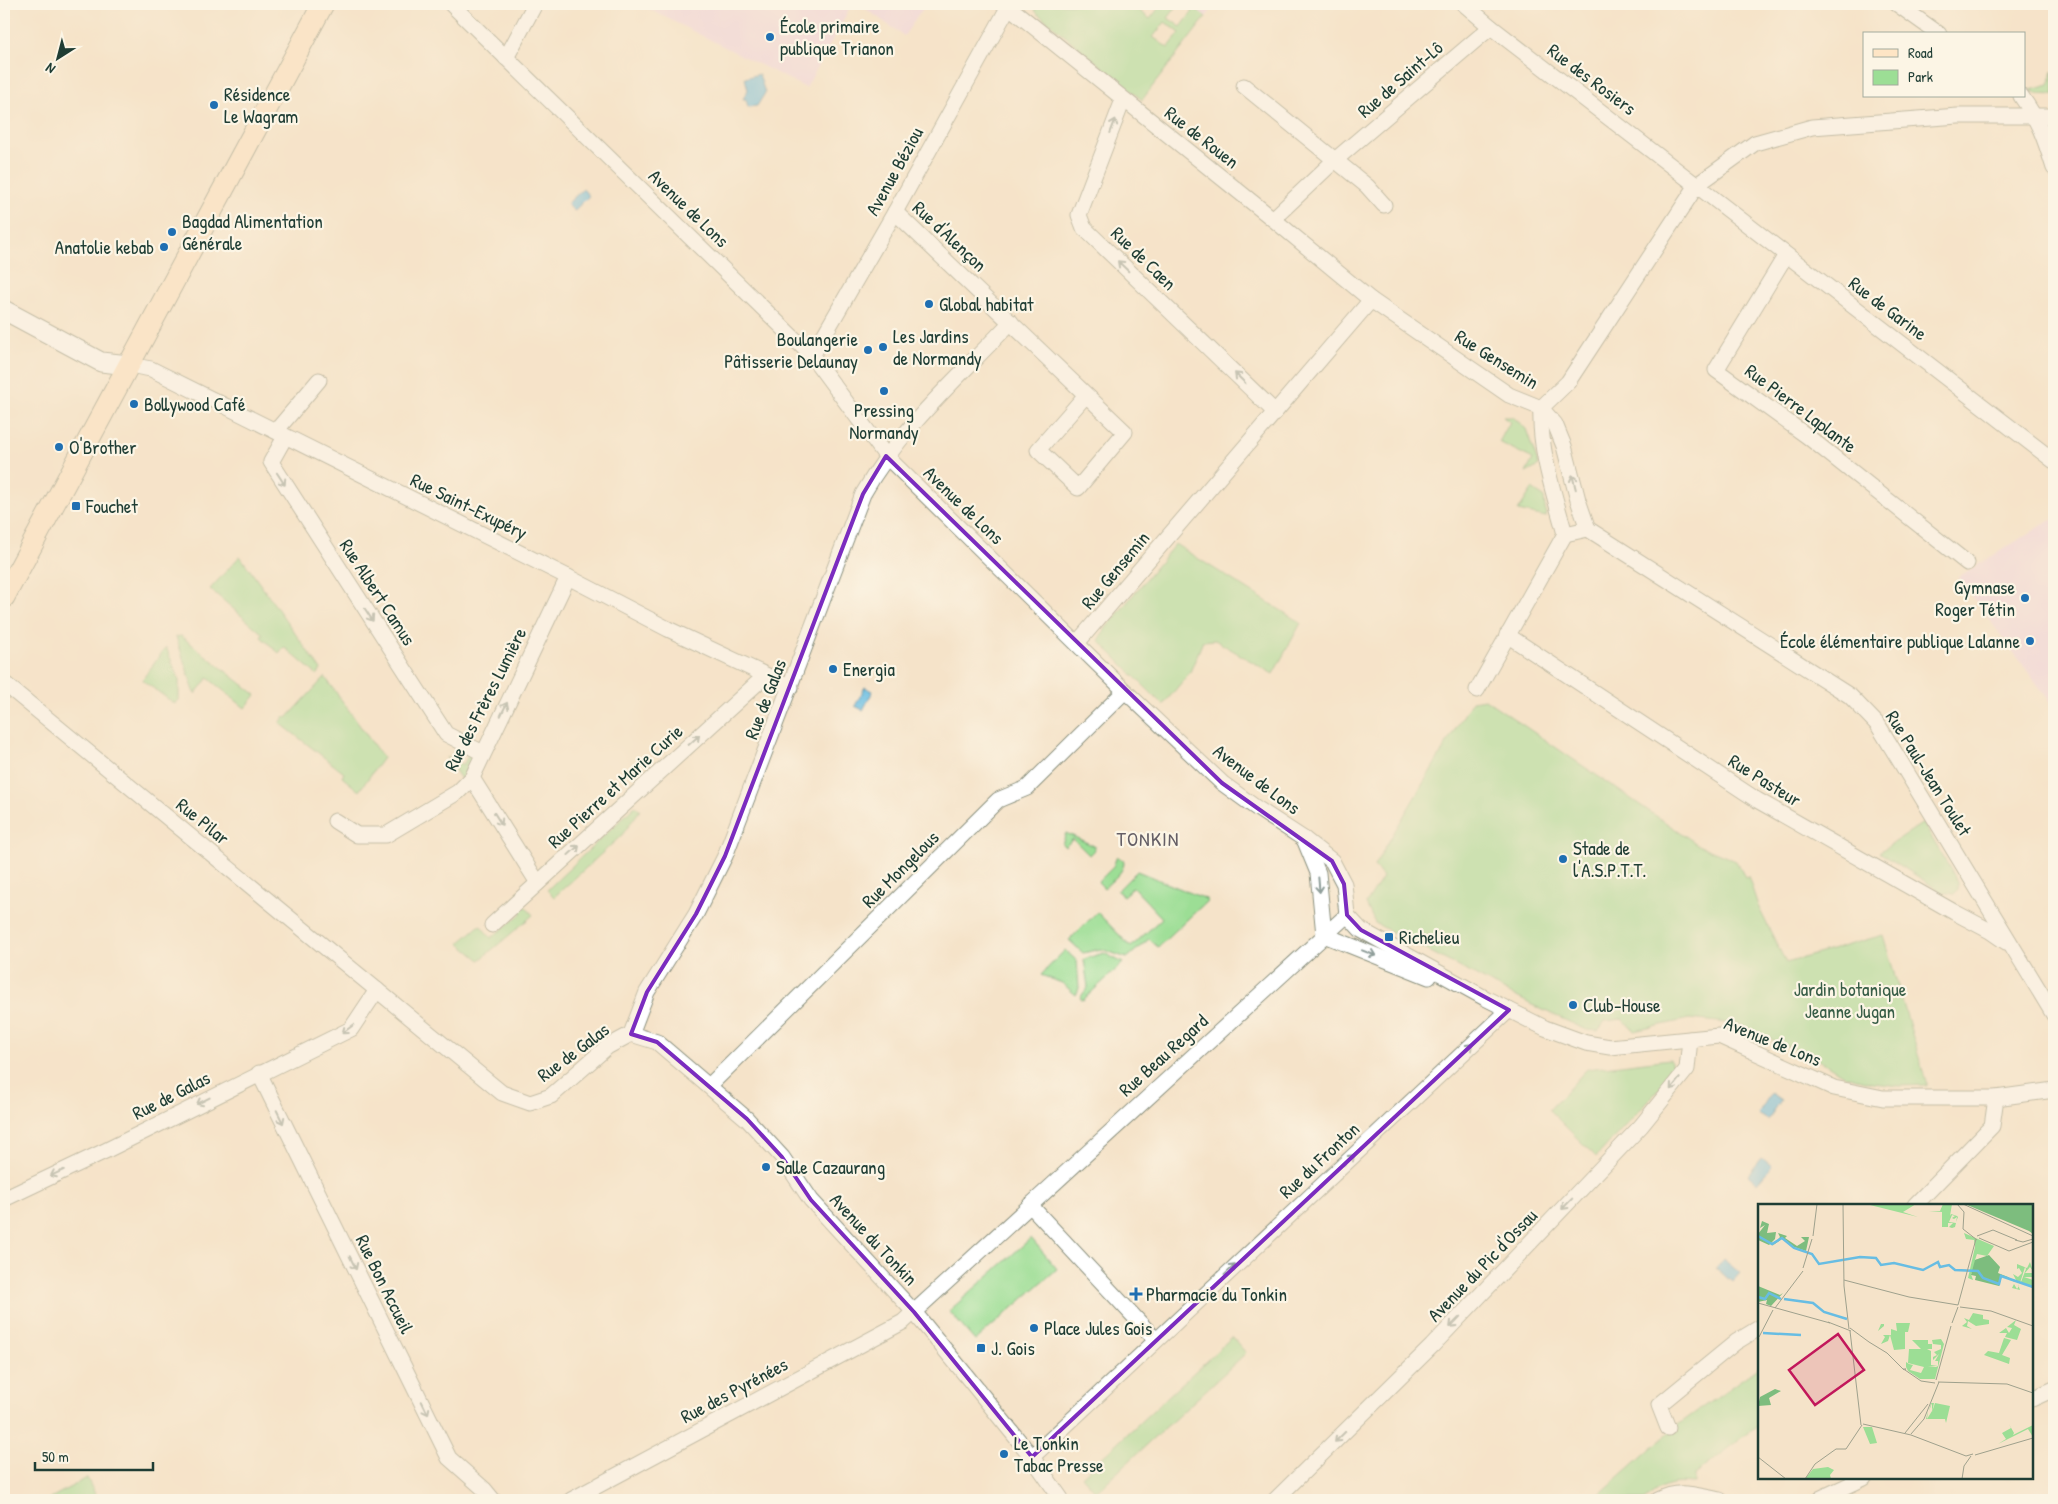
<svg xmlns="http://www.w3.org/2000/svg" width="2058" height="1504" viewBox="0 0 2058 1504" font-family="'Patrick Hand',sans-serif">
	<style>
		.built { fill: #eed0e8 }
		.green { fill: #9cde95; stroke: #5e8e64; fill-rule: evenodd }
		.water { fill: #67bde3; stroke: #437d8c }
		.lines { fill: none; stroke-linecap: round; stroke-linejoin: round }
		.minor-casing { stroke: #8a907e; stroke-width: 17 }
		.tertiary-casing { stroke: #8a907e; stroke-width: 21 }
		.secondary-casing { stroke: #8a907e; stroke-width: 23 }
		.minor { stroke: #fff; stroke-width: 15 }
		.tertiary { stroke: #fff; stroke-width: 19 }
		.secondary { stroke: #fee5c5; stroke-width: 21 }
		.oneway { stroke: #8f9e9a }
		.marked { fill: none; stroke: #7b2cbf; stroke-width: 4; stroke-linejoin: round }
		.poi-dot { fill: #1f6fb2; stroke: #fcf5e5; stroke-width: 2 }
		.labels { text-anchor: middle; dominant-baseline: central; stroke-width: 4.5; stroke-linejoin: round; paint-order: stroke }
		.poi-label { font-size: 19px; fill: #1f3d34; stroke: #fcf5e5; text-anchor: start }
		.street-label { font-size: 19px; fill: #1f3d34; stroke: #fcf5e5 }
		.park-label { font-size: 19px; fill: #385d47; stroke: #fcf5e5 }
		.neighbourhood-label { font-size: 20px; letter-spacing: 1px; fill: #655f66; stroke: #fcf5e5 }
		.inset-river { fill: none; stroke: #67bde3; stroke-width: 2.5 }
		.inset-road { fill: none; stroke: #9fa18d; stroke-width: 1 }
		.view { fill: #c2185b; fill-opacity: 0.15; stroke: #c2185b; stroke-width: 2.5 }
		.inset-edge { fill: none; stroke: #1f3d34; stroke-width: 2.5 }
	</style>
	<rect width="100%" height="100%" fill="#fcf5e5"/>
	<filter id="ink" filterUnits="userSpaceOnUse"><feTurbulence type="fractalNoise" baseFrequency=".02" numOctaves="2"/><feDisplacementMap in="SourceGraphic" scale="10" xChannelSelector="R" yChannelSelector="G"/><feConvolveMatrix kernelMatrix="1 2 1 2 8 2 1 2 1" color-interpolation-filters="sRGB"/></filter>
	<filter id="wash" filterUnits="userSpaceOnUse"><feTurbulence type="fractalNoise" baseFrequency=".0096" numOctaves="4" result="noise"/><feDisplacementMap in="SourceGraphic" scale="20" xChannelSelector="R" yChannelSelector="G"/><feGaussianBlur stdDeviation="1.12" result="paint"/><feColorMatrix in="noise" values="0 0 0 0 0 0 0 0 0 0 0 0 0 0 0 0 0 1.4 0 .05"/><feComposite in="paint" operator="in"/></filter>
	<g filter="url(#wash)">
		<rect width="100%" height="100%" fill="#f5e3c9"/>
		<g class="built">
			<polygon points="639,4 852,4 806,88"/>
			<polygon points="859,4 926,4 904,36"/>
			<polygon points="1189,4 1216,4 1206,17"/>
			<polygon points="2054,518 2054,707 1958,577"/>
		</g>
		<g class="green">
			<path d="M1034,4h97l19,15 12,-15h17l-11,14 13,9 12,-16 -9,-7h5l17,13 -64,83 -106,-88zM1165,22l15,11 -12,15 -15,-11z"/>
			<polygon points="2053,71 2054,95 2037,94 2031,90 2049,85"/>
			<polygon points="1503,417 1513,417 1526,429 1539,466 1526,473 1533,459 1499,442 1510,422"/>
			<polygon points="1532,489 1544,497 1546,517 1518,511"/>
			<polygon points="1175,544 1301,623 1273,674 1215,640 1203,641 1190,672 1163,705 1099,641 1106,628"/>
			<polygon points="240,556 321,670 317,675 284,647 279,653 261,637 263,634 210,589"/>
			<polygon points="181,636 256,695 245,708 208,678 195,694 176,637"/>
			<polygon points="166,647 179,680 179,700 175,704 142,680"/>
			<polygon points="325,677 383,758 359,791 342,777 344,773 280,723 285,716 287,718"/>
			<polygon points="1485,699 1700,846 1736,861 1745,877 1748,876 1758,906 1786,963 1883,935 1927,1085 1900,1086 1872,1083 1845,1076 1824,1063 1738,1024 1689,1019 1634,1031 1623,1019 1605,1021 1598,1031 1587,1030 1532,1005 1375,923 1366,904 1383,877 1374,866 1472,701"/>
			<polygon points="469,754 473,757 461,779 446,757 463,765"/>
			<polygon points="635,806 640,810 622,835 554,897 547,890"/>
			<polygon points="1923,823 1958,882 1958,890 1954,894 1942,892 1879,852"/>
			<polygon points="1066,833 1094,846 1094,850 1089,855 1073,839 1065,847 1062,844"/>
			<path d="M1117,856l7,5c1,11 -13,20 -20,27l-6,-6 15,-15z"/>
			<polygon points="1137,871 1208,900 1158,947 1149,939 1127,958 1101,949 1083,953 1069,940 1097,912 1131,947 1162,918 1133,887 1123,896 1117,891"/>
			<polygon points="524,905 533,915 480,960 459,943 480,925 491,938 522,913 519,910"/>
			<polygon points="1065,950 1077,961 1079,988 1076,995 1062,983 1041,975"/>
			<polygon points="1104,953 1123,963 1083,1000 1080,998 1088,987 1084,959"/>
			<polygon points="1670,1059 1674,1073 1596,1157 1549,1110 1587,1069"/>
			<polygon points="1031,1238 1057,1269 975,1341 949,1311"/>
			<polygon points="1232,1337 1246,1353 1096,1492 1082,1476"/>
			<path d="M1759,1367v58l-65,50v9c-25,-2 -31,0 -50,16h-51l82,-73z"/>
			<polygon points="87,1478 98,1500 47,1500"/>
		</g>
		<g class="water">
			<polygon points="759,74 765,93 757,106 748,107 746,99 743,99 748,90 745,78"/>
			<polygon points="583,189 589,196 574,211 567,204"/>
			<polygon points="865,687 873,691 863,710 855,706"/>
			<polygon points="1771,1093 1781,1100 1768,1120 1758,1114"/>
			<polygon points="1762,1158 1772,1166 1757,1183 1748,1175"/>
			<polygon points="1723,1259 1740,1273 1732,1282 1716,1268"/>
		</g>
	</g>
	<g filter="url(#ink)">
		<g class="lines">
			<defs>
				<g id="minor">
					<polyline points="451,4 812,356 886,456 1125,691 1222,783 1255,807 1304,839 1332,861 1344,884 1347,915 1361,930 1485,998 1545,1028 1586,1043 1610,1047 1719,1036 1834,1088 1883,1098 1996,1098 2054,1090"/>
					<polyline points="1464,4 1491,27 2054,461"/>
					<polyline points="1897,4 1939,34"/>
					<polyline points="1008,6 1273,219 1371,300"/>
					<polyline points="506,58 535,4"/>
					<polyline points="1244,86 1367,186 1384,205"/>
					<path d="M2021,96c18,25 24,43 33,72"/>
					<polyline points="1123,100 1079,215 1084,228 1275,412"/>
					<polyline points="895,212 1125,432 1078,488 1038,450 1086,395"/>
					<polyline points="1273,219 1335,160 1491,27"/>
					<polyline points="1786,255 1716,370 1807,436 1967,563"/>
					<polyline points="812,356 895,212 1010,4"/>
					<polyline points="129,365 151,369 568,577 668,629 791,687"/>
					<polyline points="1541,408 1555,424 1564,446 1578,500 1588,529"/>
					<path d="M1541,408c-2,43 13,85 24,126"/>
					<polyline points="276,431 319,380"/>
					<polyline points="285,437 271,462 446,734 483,753"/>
					<polyline points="1565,534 1588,529 1850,696 1878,725 2054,1015"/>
					<polyline points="1507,635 1757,800 1954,912 1990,931 2006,942"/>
					<polyline points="1077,643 1371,300 1509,395 1541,408 1568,382 1697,185 1755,143 1812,127 1958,116 2054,116"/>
					<path d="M4,683l498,410 28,10 21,-7 56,-49 24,-13 16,-42 49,-78 29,-58 138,-362c37,-66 96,-117 148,-172"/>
					<polyline points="1477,690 1565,534"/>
					<polyline points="472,778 538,883"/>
					<polyline points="335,821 357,835 386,835 458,792 472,778 568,577"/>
					<polyline points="1304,839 1318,873 1324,935"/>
					<polyline points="492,925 765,676"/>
					<polyline points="1324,935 1429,977"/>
					<polyline points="631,1034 657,1042 747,1119 782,1157 811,1200 914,1312 960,1368 1032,1457 1062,1500"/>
					<polyline points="259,1073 449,1458 484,1489 493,1500"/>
					<polyline points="709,1086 998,800 1027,788 1125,691"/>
					<polyline points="4,1199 105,1151 351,1029 377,990"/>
					<polyline points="1030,1205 1156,1340"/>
					<polyline points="1915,1205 1992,1126 1996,1098"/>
					<polyline points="2032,1399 2054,1389"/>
					<polyline points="1668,1428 1659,1405 1736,1342 1759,1328"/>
					<polyline points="1032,1457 1509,1010"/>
					<polyline points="571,1500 903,1322 1347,915"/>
					<polyline points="1275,1500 1432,1346 1641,1126 1687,1069 1690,1039"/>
					<path d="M1658,1500c22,-12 39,-4 62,0"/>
					<polyline points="1817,1500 1864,1478"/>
				</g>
				<polyline id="tertiary" points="4,310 101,362 129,365"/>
				<polyline id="secondary" points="4,597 323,4"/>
			</defs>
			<use href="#minor" class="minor-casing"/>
			<use href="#tertiary" class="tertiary-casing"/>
			<use href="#secondary" class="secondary-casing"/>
			<use href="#minor" class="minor"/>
			<use href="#tertiary" class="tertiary"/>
			<use href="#secondary" class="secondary"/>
		</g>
		<defs><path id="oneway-shaft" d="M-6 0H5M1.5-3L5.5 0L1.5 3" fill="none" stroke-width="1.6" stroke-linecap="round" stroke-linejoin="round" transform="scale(1.25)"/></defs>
		<g class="oneway">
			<use href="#oneway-shaft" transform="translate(1113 126) rotate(-69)"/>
			<use href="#oneway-shaft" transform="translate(1123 266) rotate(-136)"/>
			<use href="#oneway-shaft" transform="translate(1240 378) rotate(-136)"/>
			<use href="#oneway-shaft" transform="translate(281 479) rotate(57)"/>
			<use href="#oneway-shaft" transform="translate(1574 482) rotate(-104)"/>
			<use href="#oneway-shaft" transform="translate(369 615) rotate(57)"/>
			<use href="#oneway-shaft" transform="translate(504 709) rotate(-64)"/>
			<use href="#oneway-shaft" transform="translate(694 740) rotate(-42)"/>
			<use href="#oneway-shaft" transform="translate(498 819) rotate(58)"/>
			<use href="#oneway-shaft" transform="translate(574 850) rotate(-42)"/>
			<use href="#oneway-shaft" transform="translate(1319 885) rotate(85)"/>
			<use href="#oneway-shaft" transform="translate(1369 953) rotate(21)"/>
			<use href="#oneway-shaft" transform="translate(348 1029) rotate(143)"/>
			<use href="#oneway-shaft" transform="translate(1467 1049) rotate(-43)"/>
			<use href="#oneway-shaft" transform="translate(1675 1084) rotate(129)"/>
			<use href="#oneway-shaft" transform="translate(203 1101) rotate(153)"/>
			<use href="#oneway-shaft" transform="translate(280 1117) rotate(64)"/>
			<use href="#oneway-shaft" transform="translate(1349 1160) rotate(-43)"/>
			<use href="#oneway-shaft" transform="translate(57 1173) rotate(155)"/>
			<use href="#oneway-shaft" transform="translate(1567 1204) rotate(134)"/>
			<use href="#oneway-shaft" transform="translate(353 1263) rotate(64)"/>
			<use href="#oneway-shaft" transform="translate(1230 1270) rotate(-43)"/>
			<use href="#oneway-shaft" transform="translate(1455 1322) rotate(134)"/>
			<use href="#oneway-shaft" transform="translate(425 1408) rotate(64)"/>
			<use href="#oneway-shaft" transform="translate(1340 1437) rotate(135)"/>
		</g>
	</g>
	<path d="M0 0H2058V1504H0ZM886,456l336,327 110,78 12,23 3,31 14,15 148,80 -477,447 -118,-145 -103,-112 -29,-43 -35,-38 -90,-77 -26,-8 16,-42 49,-78 29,-58 138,-362z" fill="#f5e3c9" fill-opacity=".55" fill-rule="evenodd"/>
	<path class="marked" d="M886,456l336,327 110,78 12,23 3,31 14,15 148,80 -477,447 -118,-145 -103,-112 -29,-43 -35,-38 -90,-77 -26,-8 16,-42 49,-78 29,-58 138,-362z"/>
	<g class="poi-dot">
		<circle cx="770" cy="37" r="5"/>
		<circle cx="214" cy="105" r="5"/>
		<circle cx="172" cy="232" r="5"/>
		<circle cx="164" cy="247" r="5"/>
		<circle cx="929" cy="304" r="5"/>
		<circle cx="883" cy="347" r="5"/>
		<circle cx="868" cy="350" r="5"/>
		<circle cx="884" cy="391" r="5"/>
		<circle cx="134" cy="404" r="5"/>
		<circle cx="59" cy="447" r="5"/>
		<rect x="71" y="501" width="10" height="10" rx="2.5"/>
		<circle cx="2025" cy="598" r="5"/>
		<circle cx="2030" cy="641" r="5"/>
		<circle cx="833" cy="669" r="5"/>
		<circle cx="1563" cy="859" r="5"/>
		<rect x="1384" y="932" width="10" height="10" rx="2.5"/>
		<circle cx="1573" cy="1005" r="5"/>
		<circle cx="766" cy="1167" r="5"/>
		<path d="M1133.5 1286.5h5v5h5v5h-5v5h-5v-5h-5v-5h5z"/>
		<circle cx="1034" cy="1328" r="5"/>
		<rect x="976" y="1343" width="10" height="10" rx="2.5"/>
		<circle cx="1004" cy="1454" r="5"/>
	</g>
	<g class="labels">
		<g class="poi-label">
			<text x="780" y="26">École primaire<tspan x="780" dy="22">publique Trianon</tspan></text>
			<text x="224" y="94">Résidence<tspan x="224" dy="22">Le Wagram</tspan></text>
			<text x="182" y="221">Bagdad Alimentation<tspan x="182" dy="22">Générale</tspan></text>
			<text x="154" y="247" text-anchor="end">Anatolie kebab</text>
			<text x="939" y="304">Global habitat</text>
			<text x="893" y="336">Les Jardins<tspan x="893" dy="22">de Normandy</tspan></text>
			<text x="858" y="339" text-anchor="end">Boulangerie<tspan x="858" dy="22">Pâtisserie Delaunay</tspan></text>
			<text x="144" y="404">Bollywood Café</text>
			<text x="884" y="410" text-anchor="middle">Pressing<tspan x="884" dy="22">Normandy</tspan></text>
			<text x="69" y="447">O'Brother</text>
			<text x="86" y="506">Fouchet</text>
			<text x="2015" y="587" text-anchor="end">Gymnase<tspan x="2015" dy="22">Roger Tétin</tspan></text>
			<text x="2020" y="641" text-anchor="end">École élémentaire publique Lalanne</text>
			<text x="843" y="669">Energia</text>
			<text x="1573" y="848">Stade de<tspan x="1573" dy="22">l'A.S.P.T.T.</tspan></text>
			<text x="1399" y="937">Richelieu</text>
			<text x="1583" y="1005">Club-House</text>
			<text x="776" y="1167">Salle Cazaurang</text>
			<text x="1146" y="1294">Pharmacie du Tonkin</text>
			<text x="1044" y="1328">Place Jules Gois</text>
			<text x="991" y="1348">J. Gois</text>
			<text x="1014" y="1443">Le Tonkin<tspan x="1014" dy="22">Tabac Presse</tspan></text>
		</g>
		<g class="street-label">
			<text transform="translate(1400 79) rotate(-41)">Rue de Saint-Lô</text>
			<text transform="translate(1592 79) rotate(37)">Rue des Rosiers</text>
			<text transform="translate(1202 137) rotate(38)">Rue de Rouen</text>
			<text transform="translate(894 171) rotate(-61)">Avenue Béziou</text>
			<text transform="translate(689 208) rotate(44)">Avenue de Lons</text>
			<text transform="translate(950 236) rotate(43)">Rue d'Alençon</text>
			<text transform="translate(1144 258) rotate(44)">Rue de Caen</text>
			<text transform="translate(1888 308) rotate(37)">Rue de Garine</text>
			<text transform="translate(1497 359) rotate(32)">Rue Gensemin</text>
			<text transform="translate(1801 408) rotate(37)">Rue Pierre Laplante</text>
			<text transform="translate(964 505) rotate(44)">Avenue de Lons</text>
			<text transform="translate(469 506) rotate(26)">Rue Saint-Exupéry</text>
			<text transform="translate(1115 570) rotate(-50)">Rue Gensemin</text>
			<text transform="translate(378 592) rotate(57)">Rue Albert Camus</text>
			<text transform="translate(485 699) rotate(-63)">Rue des Frères Lumière</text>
			<text transform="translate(765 699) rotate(-69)">Rue de Galas</text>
			<text transform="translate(1929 773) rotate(58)">Rue Paul-Jean Toulet</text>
			<text transform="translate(1257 779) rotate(37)">Avenue de Lons</text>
			<text transform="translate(1765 780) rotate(32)">Rue Pasteur</text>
			<text transform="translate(615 786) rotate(-42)">Rue Pierre et Marie Curie</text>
			<text transform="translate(203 821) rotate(39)">Rue Pilar</text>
			<text transform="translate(900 869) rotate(-45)">Rue Mongelous</text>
			<text transform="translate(1773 1041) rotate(22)">Avenue de Lons</text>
			<text transform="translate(573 1052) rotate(-37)">Rue de Galas</text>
			<text transform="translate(1163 1055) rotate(-42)">Rue Beau Regard</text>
			<text transform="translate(171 1095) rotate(-27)">Rue de Galas</text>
			<text transform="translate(1319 1160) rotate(-43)">Rue du Fronton</text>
			<text transform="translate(874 1239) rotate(47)">Avenue du Tonkin</text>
			<text transform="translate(1482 1265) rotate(-46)">Avenue du Pic d'Ossau</text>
			<text transform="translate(385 1284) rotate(64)">Rue Bon Accueil</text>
			<text transform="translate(734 1390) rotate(-28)">Rue des Pyrénées</text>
		</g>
		<g class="park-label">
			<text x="1850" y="989">Jardin botanique<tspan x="1850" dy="22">Jeanne Jugan</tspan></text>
		</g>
		<g class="neighbourhood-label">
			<text x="1148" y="838">TONKIN</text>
		</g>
	</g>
	<g transform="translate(1758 1204)">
		<rect width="275" height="275" fill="#f5e3c9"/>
		<path d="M108,0h50l-13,8 15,5zM185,0h9l-2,12 1,-2 6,2 1,1 -2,5 1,-5 -3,2 -2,-1 3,-2 -3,-1 -3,7 7,1 -1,4 -3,1 -3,-1 4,-4h-5v-2v6h-6v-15l-13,-1h11zM206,29l30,13 -7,10 -10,-2 -2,6 6,-2 -10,16 2,6 -5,-2 7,-31 -1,-7 -8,-1zM272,58l3,9 -3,-4 -5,6h8v4h-9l9,3v7l-12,-5 5,-13 -1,-2 -5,16 -3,-2 3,9 -8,-2 2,-4 3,5 2,-3 -6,-12 5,3 4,-4 -3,-5 -2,1v-5l10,4zM215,109l10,2v4l6,1v4l-13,2 -8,-5 -1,5 5,3 -10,-3 5,-4 -3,-4 5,2zM258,116l-2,5 7,4 -4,11 -12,-3 2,-4h-8l7,-5 3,5 3,-5 -5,-1zM138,119h14l-2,9h-3v17l-11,1 -4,-15 -2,6 -7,3 4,-7 -2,-2 -5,-4 3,-7h3v2l-6,5 5,4h8v-6l6,2zM246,134l7,2 -9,15 8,3 -1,6 -25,-9 4,-4 11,2zM183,135l3,5 -9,35h-15l-12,-8 -2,-4v-24v19l3,2 4,1 -3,5 11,3 3,-6 -16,-4 1,-14h12l-9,-9h16v4h4v5h-5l4,2v14l7,1h-10l8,1 2,-1v-5h-3l4,-7 -6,6v-7v4l4,-2 -3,-3 7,-3v-4l-8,-1 -1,-4zM173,199h3l-2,9 3,-9 15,3 -4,17 -1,-4h-19l2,-8 -1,8 5,-8v-8l-3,8zM251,220l5,9 -1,2 20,-10v12l-5,-8 -30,15 8,-5 -4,-6 9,-5zM105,223h9l5,16 -7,1zM70,263l6,3 -4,5 1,4h-26l8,-10z" fill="#9cde95"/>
		<path d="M207,0h68v30l-4,-3zM4,17l7,3 -2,9 9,-1 -1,7 -6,6 -11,-5v-6l7,-9 -5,3zM20,29l9,3 -2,2 12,8 8,-5 -4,-4h8l-3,14 -12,-4 -11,-9 -11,8 8,-9zM231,51l11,12 -2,6 10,4 7,5 -13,-6 -3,10 -24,-6 1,-4 -5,-1 4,-15zM0,82l22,9 3,-2 -12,13 -5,-2 1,-4 -9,2zM17,185l6,2 -12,7 2,7 -13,1 2,-9z" fill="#7dbd7e"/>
		<path class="inset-river" d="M0,32l14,8 10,-6 12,10 18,6 7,10 41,-7 16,1 5,7 13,-2 29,7 15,-8 2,5 9,-2 6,5 23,1 5,7 16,6 2,-8 32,11M0,93l7,2 4,-6 12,6M26,95l29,4 11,9 23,7M5,129l38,2"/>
		<path class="inset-road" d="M85,0l1,82 5,43M199,0l7,8 -1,17 14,11M205,0l70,32M55,32l4,-32M219,32l16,-6 24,10M221,34l30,13 24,-9M257,36l8,2 10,-3M45,64l9,-29M86,76l65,17 49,8M0,99l72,20M200,101l18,-66M202,103l31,4 42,15M17,104l28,-37M70,118l23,9M194,119l6,-16M92,124l19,14M92,127l11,94M1,133l14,-27M111,138l18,11 17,17 2,-1h-3M147,166l16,11 14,2M178,176l15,-54M180,178l69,2 26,9M105,220l48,11 55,21 7,-2M147,229l23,-29M153,230l13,-15 15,-37M217,251l58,-17M0,253l28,22M47,275l10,-15 21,-15h10l16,-24M204,275l2,-13 7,-10"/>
		<path class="view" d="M80,130l26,36 -49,35 -26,-35z"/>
		<rect width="275" height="275" class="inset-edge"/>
	</g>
	<rect width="2058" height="1504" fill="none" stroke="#fcf5e5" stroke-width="20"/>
	<rect x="1863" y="32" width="162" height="65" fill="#fcf5e5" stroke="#a4ab9e"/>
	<rect x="1873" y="49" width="25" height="8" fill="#fee5c5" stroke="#a4ab9e"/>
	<text x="1908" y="58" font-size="15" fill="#1f3d34">Road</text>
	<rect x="1873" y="70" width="25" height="15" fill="#9cde95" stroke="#a4ab9e"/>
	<text x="1908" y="82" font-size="15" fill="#1f3d34">Park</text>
	<g transform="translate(58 58) rotate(216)" stroke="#fcf5e5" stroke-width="4" paint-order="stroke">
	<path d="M0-4L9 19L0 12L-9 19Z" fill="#1f3d34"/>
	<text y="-8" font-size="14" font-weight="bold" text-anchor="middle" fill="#1f3d34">N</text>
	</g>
	<path d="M35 1462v8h118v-8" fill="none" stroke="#1f3d34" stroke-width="2.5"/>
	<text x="42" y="1462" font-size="15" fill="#1f3d34" stroke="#fcf5e5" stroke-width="4" paint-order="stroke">50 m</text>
</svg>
